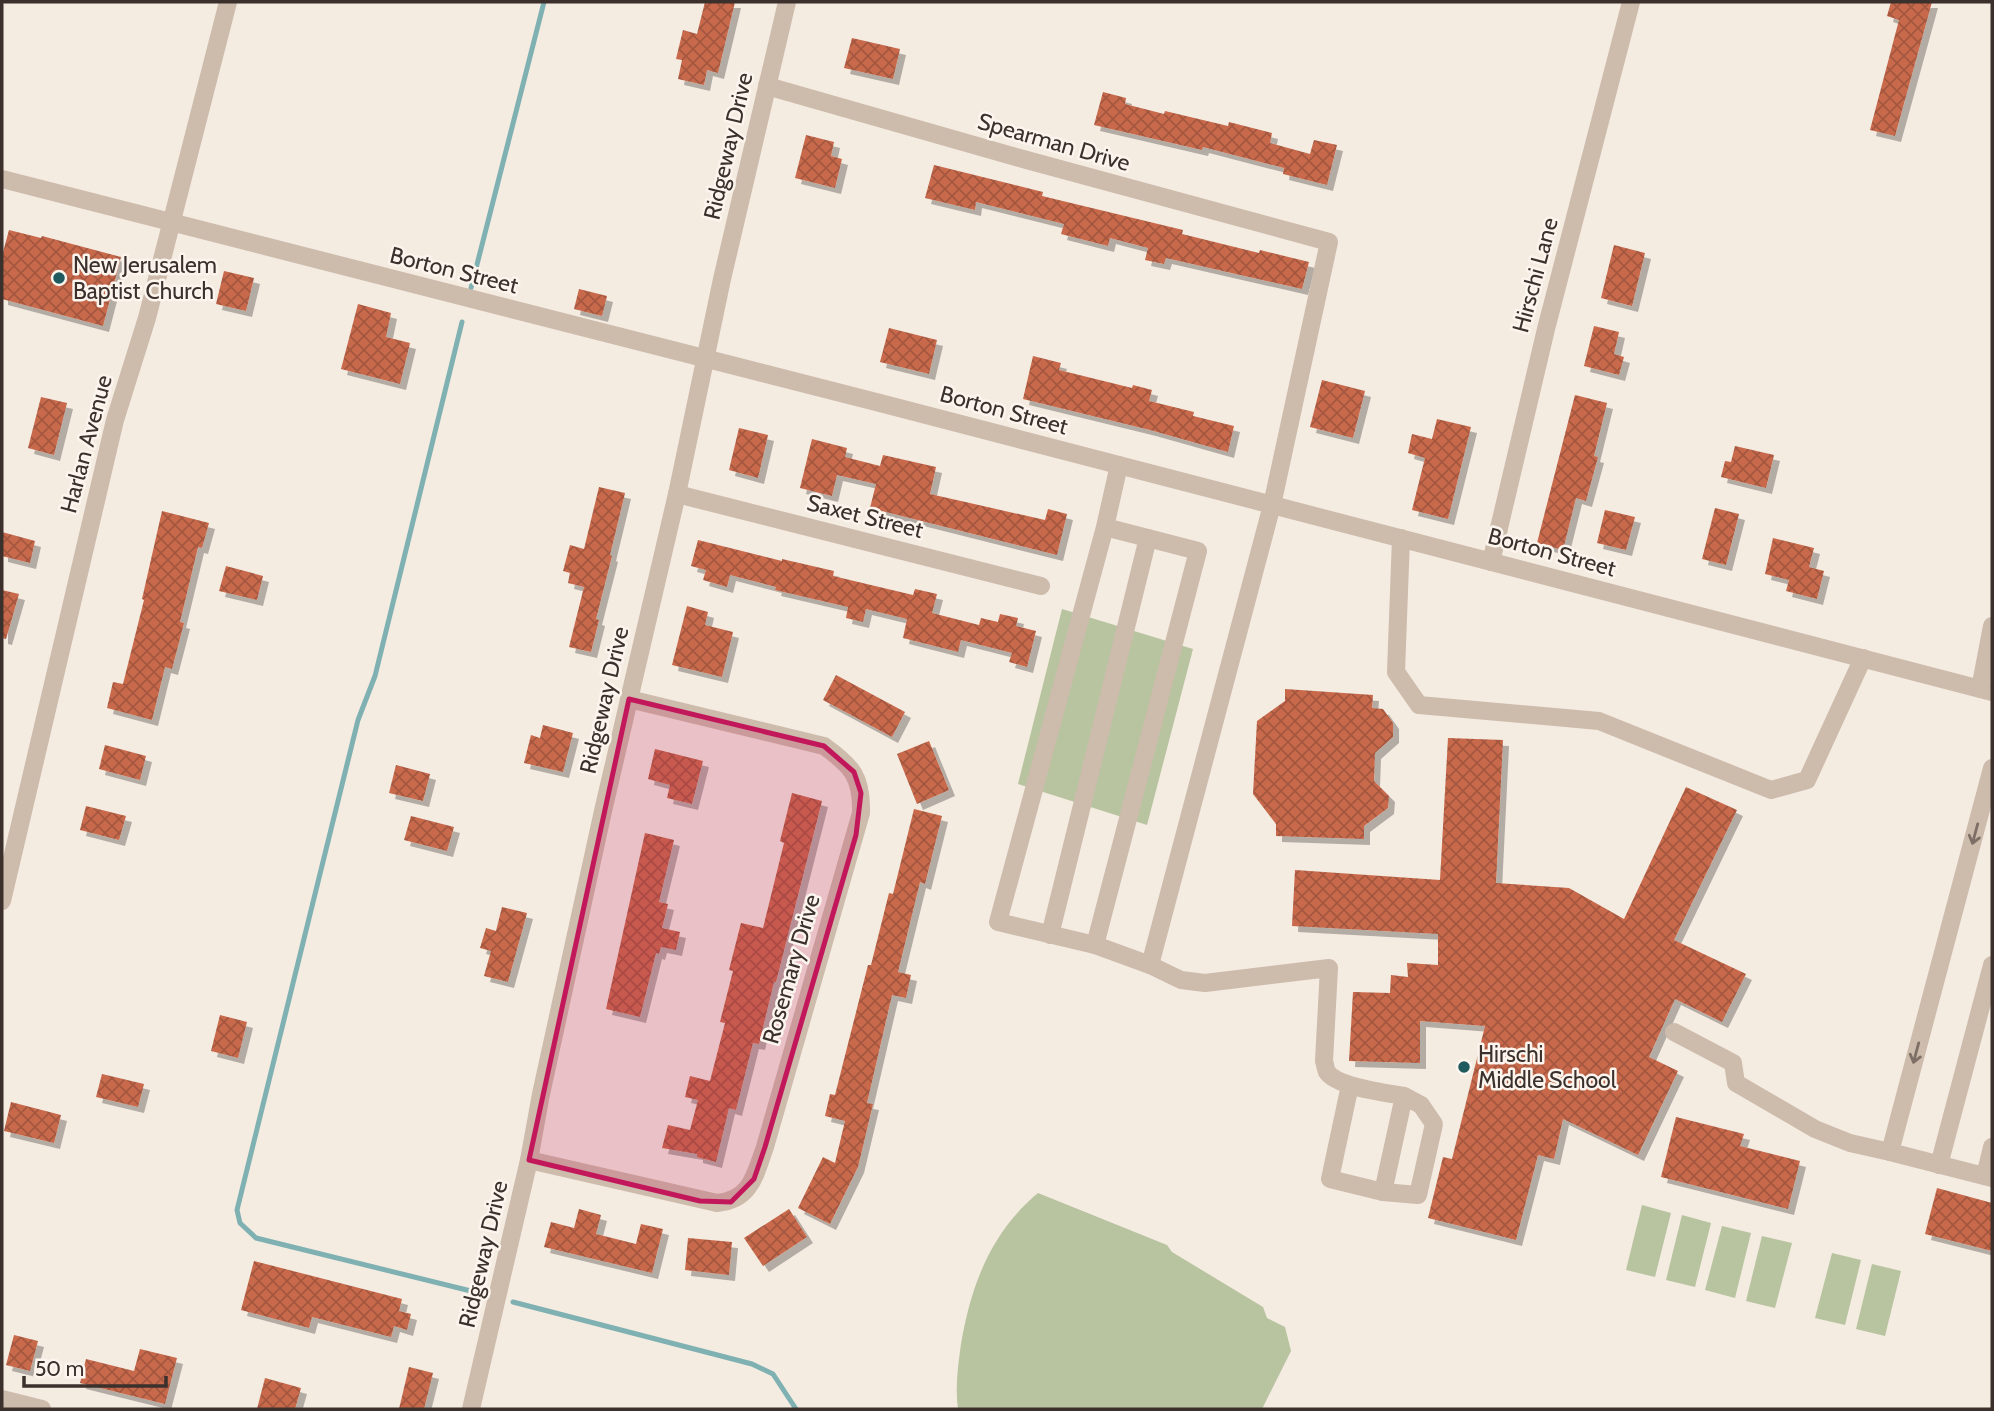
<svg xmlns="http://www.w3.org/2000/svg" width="1994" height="1411" viewBox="0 0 1994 1411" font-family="Cabin,sans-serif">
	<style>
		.pitch { fill: #b8c4a0 }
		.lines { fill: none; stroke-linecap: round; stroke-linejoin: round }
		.stream { stroke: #7fb0b2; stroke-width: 5 }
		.building { fill: url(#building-cross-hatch); filter: url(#shadow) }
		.minor { stroke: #cdbbac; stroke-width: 18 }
		.oneway { stroke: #7d6f65 }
		.marked { fill: #c2185b; fill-opacity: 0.2; stroke: #c2185b; stroke-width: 5; stroke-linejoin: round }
		.poi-dot { fill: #1f5a5e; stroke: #fbf5ee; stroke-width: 2.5 }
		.labels { text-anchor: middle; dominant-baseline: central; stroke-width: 5; stroke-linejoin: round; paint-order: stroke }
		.street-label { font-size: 23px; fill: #3b302b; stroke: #fbf5ee }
		.poi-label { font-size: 23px; fill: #3b302b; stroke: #fbf5ee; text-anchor: start }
	</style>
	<defs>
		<pattern id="building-cross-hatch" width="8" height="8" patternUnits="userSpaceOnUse" patternTransform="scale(1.75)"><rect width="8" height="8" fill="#c8694b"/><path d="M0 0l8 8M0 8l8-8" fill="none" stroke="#a4573f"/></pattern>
		<filter id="shadow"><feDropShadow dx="6" dy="6" stdDeviation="0" flood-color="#0004"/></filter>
	</defs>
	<rect width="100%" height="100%" fill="#f4ebe1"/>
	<g class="pitch">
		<polygon points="1062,609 1193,649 1147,825 1018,784"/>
		<path d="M1038,1193l129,52 5,7 91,55 4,11 18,9 6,24 -29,58h-304c-3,-22 0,-43 3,-65 10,-59 30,-112 77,-151z"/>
		<polygon points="1642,1205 1671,1213 1655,1277 1626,1270"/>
		<polygon points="1682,1215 1711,1223 1695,1287 1666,1280"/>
		<polygon points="1722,1226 1751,1233 1735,1298 1705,1290"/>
		<polygon points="1762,1236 1792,1243 1775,1308 1746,1301"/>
		<polygon points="1832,1253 1861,1260 1845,1325 1815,1318"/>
		<polygon points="1872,1264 1901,1271 1885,1336 1856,1329"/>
	</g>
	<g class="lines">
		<g class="stream">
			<polyline points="471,288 544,2"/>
			<polyline points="462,322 375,676 358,720 237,1210 240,1223 256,1238 479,1293"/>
			<polyline points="513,1302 752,1364 773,1374 796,1409"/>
		</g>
	</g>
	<g class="building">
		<polygon points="705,2 735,2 718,73 707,70 704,85 678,79 682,60 676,59 683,30 697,34"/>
		<polygon points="1891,2 1932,2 1895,136 1870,130 1899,20 1887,16"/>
		<polygon points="852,38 900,49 893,79 844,68"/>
		<polygon points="1103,92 1126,98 1125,104 1164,114 1165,111 1228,126 1229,122 1272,133 1270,143 1310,154 1314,140 1337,145 1327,185 1283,174 1284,168 1203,147 1202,150 1094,125"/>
		<polygon points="806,135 834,142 831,156 842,159 835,188 795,178"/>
		<polygon points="934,165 1043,192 1042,196 1183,230 1182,234 1259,253 1260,250 1309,262 1302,289 1166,258 1164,264 1145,260 1148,248 1110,238 1108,246 1061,234 1064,224 976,202 975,210 925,198"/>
		<polygon points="9,230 41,238 42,236 121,257 103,326 2,299 2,256"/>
		<polygon points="1614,245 1645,253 1632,306 1601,298"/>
		<polygon points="224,271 254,278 246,311 216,304"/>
		<polygon points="579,289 607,296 602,316 574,309"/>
		<polygon points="358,304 391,313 386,337 410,343 400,384 341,369"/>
		<polygon points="1594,326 1619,332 1614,354 1624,357 1619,375 1584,366"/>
		<polygon points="889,328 937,340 929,374 880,362"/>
		<polygon points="1033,356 1061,363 1059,370 1132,388 1133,385 1152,390 1149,401 1194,412 1193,416 1234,426 1228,452 1150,430 1023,399"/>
		<polygon points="1322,380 1365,391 1353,438 1310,427"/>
		<polygon points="1575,395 1607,403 1594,456 1598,457 1586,501 1576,498 1563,550 1537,543"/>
		<polygon points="41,397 67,403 54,455 28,448"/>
		<polygon points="1437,419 1471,427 1448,519 1412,510 1425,458 1408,453 1412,434 1432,439"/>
		<polygon points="739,428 768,435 758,478 729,470"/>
		<polygon points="812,439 847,448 845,457 880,466 883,455 936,467 930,494 1045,520 1048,509 1067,514 1057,555 870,508 876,484 837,475 832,496 800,488"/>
		<polygon points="1735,446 1774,455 1766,488 1721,477 1725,461 1731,462"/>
		<polygon points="599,487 625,493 610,555 612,556 596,619 599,620 591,652 569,647 584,587 568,583 570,573 563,571 570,545 584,549"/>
		<polygon points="1715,508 1739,514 1726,565 1702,559"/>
		<polygon points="1605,510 1635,517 1626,550 1597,543"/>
		<polygon points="162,511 209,523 202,548 198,547 180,622 184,623 172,669 165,667 152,720 107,708 113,682 123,684 144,600 142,599"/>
		<polygon points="2,532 35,541 30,563 2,556"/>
		<polygon points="1773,538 1814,548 1809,567 1824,571 1817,599 1786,591 1789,580 1765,574"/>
		<polygon points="698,540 782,561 782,559 834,571 833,576 913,595 915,589 937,594 932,613 979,625 981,618 998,622 1000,614 1018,618 1016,626 1036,631 1027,667 1009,662 1012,653 961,640 958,652 903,638 907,619 866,609 863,622 846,618 848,607 775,590 776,587 730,575 727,587 703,580 706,570 691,566"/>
		<polygon points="226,566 263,576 257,600 219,591"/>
		<polygon points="2,590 19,594 6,639 2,638"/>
		<polygon points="687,606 708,612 705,625 733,632 722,677 672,665"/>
		<polygon points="836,675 905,712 892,737 823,700"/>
		<polygon points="1285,689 1373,695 1372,708 1383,709 1393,723 1393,737 1375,753 1374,781 1389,796 1388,808 1364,826 1364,839 1276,836 1276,824 1253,794 1257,721 1285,701"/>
		<polygon points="543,725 573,733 563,772 524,763 531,735 540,738"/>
		<polygon points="1448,738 1503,740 1496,883 1569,888 1624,919 1686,787 1737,810 1674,940 1746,974 1722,1022 1675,999 1649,1057 1678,1071 1638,1155 1563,1119 1554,1159 1538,1155 1516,1240 1428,1218 1443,1157 1452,1159 1485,1026 1420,1021 1420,1063 1349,1061 1353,992 1390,993 1391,975 1408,977 1407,963 1438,965 1438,934 1292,926 1295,870 1440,880"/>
		<polygon points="929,741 949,790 917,804 897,754"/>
		<polygon points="105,745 146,756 140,780 99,769"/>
		<polygon points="655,749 703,761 692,804 667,798 670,785 648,779"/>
		<polygon points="396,765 430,774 423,801 389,793"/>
		<polygon points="792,793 822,801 776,982 774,982 759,1044 753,1043 736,1110 729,1108 716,1162 697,1157 697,1154 662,1148 668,1125 690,1130 698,1100 685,1097 690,1076 710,1081 725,1023 720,1022 733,971 729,970 741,923 763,928 784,843 780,841"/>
		<polygon points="86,806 126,816 119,840 80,830"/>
		<polygon points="914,809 942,816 925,884 920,882 898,972 911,975 906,998 892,995 867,1103 873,1104 858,1167 830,1224 798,1208 823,1157 835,1163 845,1121 825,1116 830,1094 835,1095 868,965 871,965 889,893 893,894"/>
		<polygon points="411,816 454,827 447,851 404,840"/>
		<polygon points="645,833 674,840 659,902 668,904 662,928 680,932 676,950 661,947 659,954 656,953 640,1017 606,1009"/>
		<polygon points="502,907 527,913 508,982 484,976 491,951 480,948 486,928 496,931"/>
		<polygon points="220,1015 247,1022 238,1058 211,1051"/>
		<polygon points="102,1074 144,1084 138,1107 96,1097"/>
		<polygon points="11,1102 61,1115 54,1143 4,1131"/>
		<polygon points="1676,1117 1744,1134 1740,1146 1800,1161 1788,1209 1661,1177"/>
		<polygon points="1937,1188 1992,1203 1992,1251 1925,1234"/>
		<polygon points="579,1209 601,1215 596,1234 636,1244 641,1224 663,1229 652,1273 544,1247 551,1222 574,1228"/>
		<polygon points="789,1209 807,1237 763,1266 744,1238"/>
		<polygon points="688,1238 732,1242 729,1275 685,1270"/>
		<polygon points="254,1261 402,1299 399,1311 411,1314 407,1330 394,1326 391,1337 312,1317 309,1328 241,1310"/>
		<polygon points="14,1335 38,1341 30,1371 6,1365"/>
		<polygon points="140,1349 177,1358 165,1404 80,1383 86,1359 134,1371"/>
		<polygon points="409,1367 433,1373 424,1409 399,1409"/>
		<polygon points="265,1378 301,1388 295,1409 257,1409"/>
	</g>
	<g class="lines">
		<g class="minor">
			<polyline points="767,86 1023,159 1329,242 1272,505 1150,965 1095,945"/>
			<polyline points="2,179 880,403 1992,692"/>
			<polyline points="677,494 1041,586"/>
			<polyline points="1105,527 998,922 1095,945 1198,551 1105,527 1119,465"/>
			<polyline points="1401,538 1396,672 1419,705 1599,721 1771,790 1807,780 1863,658"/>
			<polyline points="1491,562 1546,329 1631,2"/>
			<polyline points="1980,689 1992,626"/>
			<polyline points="1992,768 1890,1152 1992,1178"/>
			<polyline points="2,901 115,420 147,318 228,2"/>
			<polyline points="1050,935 1148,538"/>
			<path d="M1150,965l31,15 24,3 124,-15 -5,93c1,3 2,9 3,11 10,15 60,21 77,24l-21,96 -53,-13 20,-94"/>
			<polyline points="1674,1032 1733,1063 1736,1083 1815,1129 1850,1143 1890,1152"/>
			<path d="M529,1160l188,43c34,-3 38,-28 48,-56l96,-334c1,-36 -9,-47 -37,-67l-195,-47"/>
			<polyline points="1939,1165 1992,965"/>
			<polyline points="1985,1176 1992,1147"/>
			<polyline points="1383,1192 1418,1195 1434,1124 1421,1105 1404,1096"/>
			<polyline points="2,1399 42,1409"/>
			<polyline points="471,1409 529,1160 541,1094 603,811 677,494 722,279 787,2"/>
		</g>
	</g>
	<defs><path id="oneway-shaft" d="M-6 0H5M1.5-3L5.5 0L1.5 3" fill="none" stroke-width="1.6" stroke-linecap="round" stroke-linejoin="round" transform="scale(1.75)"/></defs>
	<g class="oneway">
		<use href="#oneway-shaft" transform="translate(1975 834) rotate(105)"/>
		<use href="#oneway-shaft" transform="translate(1916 1053) rotate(105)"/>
	</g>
	<path class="marked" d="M629,699l195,47 30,26 7,21 -5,42 -91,312 -11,32 -23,23 -31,-1 -171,-41z"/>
	<g class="poi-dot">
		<circle cx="59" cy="278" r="7"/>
		<circle cx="1464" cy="1067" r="7"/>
	</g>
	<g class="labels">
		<g class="street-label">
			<text transform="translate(1054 142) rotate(16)">Spearman Drive</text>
			<text transform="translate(728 146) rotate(-77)">Ridgeway Drive</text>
			<text transform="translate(454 270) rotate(14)">Borton Street</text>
			<text transform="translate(1535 275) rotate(-75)">Hirschi Lane</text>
			<text transform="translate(1004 410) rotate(15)">Borton Street</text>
			<text transform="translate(86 444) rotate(-75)">Harlan Avenue</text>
			<text transform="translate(865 516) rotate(14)">Saxet Street</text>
			<text transform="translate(1552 552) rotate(15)">Borton Street</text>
			<text transform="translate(604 700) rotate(-77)">Ridgeway Drive</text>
			<text transform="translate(791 969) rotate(-74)">Rosemary Drive</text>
			<text transform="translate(483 1254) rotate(-77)">Ridgeway Drive</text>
		</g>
		<g class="poi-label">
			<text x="73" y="265">New Jerusalem<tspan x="73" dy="26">Baptist Church</tspan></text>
			<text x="1478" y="1054">Hirschi<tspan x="1478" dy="26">Middle School</tspan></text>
		</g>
	</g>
	<rect width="1994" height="1411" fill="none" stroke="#3b302b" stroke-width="7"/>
	<path d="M24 1376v10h142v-10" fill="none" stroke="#3b302b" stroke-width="3.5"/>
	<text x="35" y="1376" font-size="21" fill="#3b302b" stroke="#fbf5ee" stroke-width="5" paint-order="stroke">50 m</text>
</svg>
